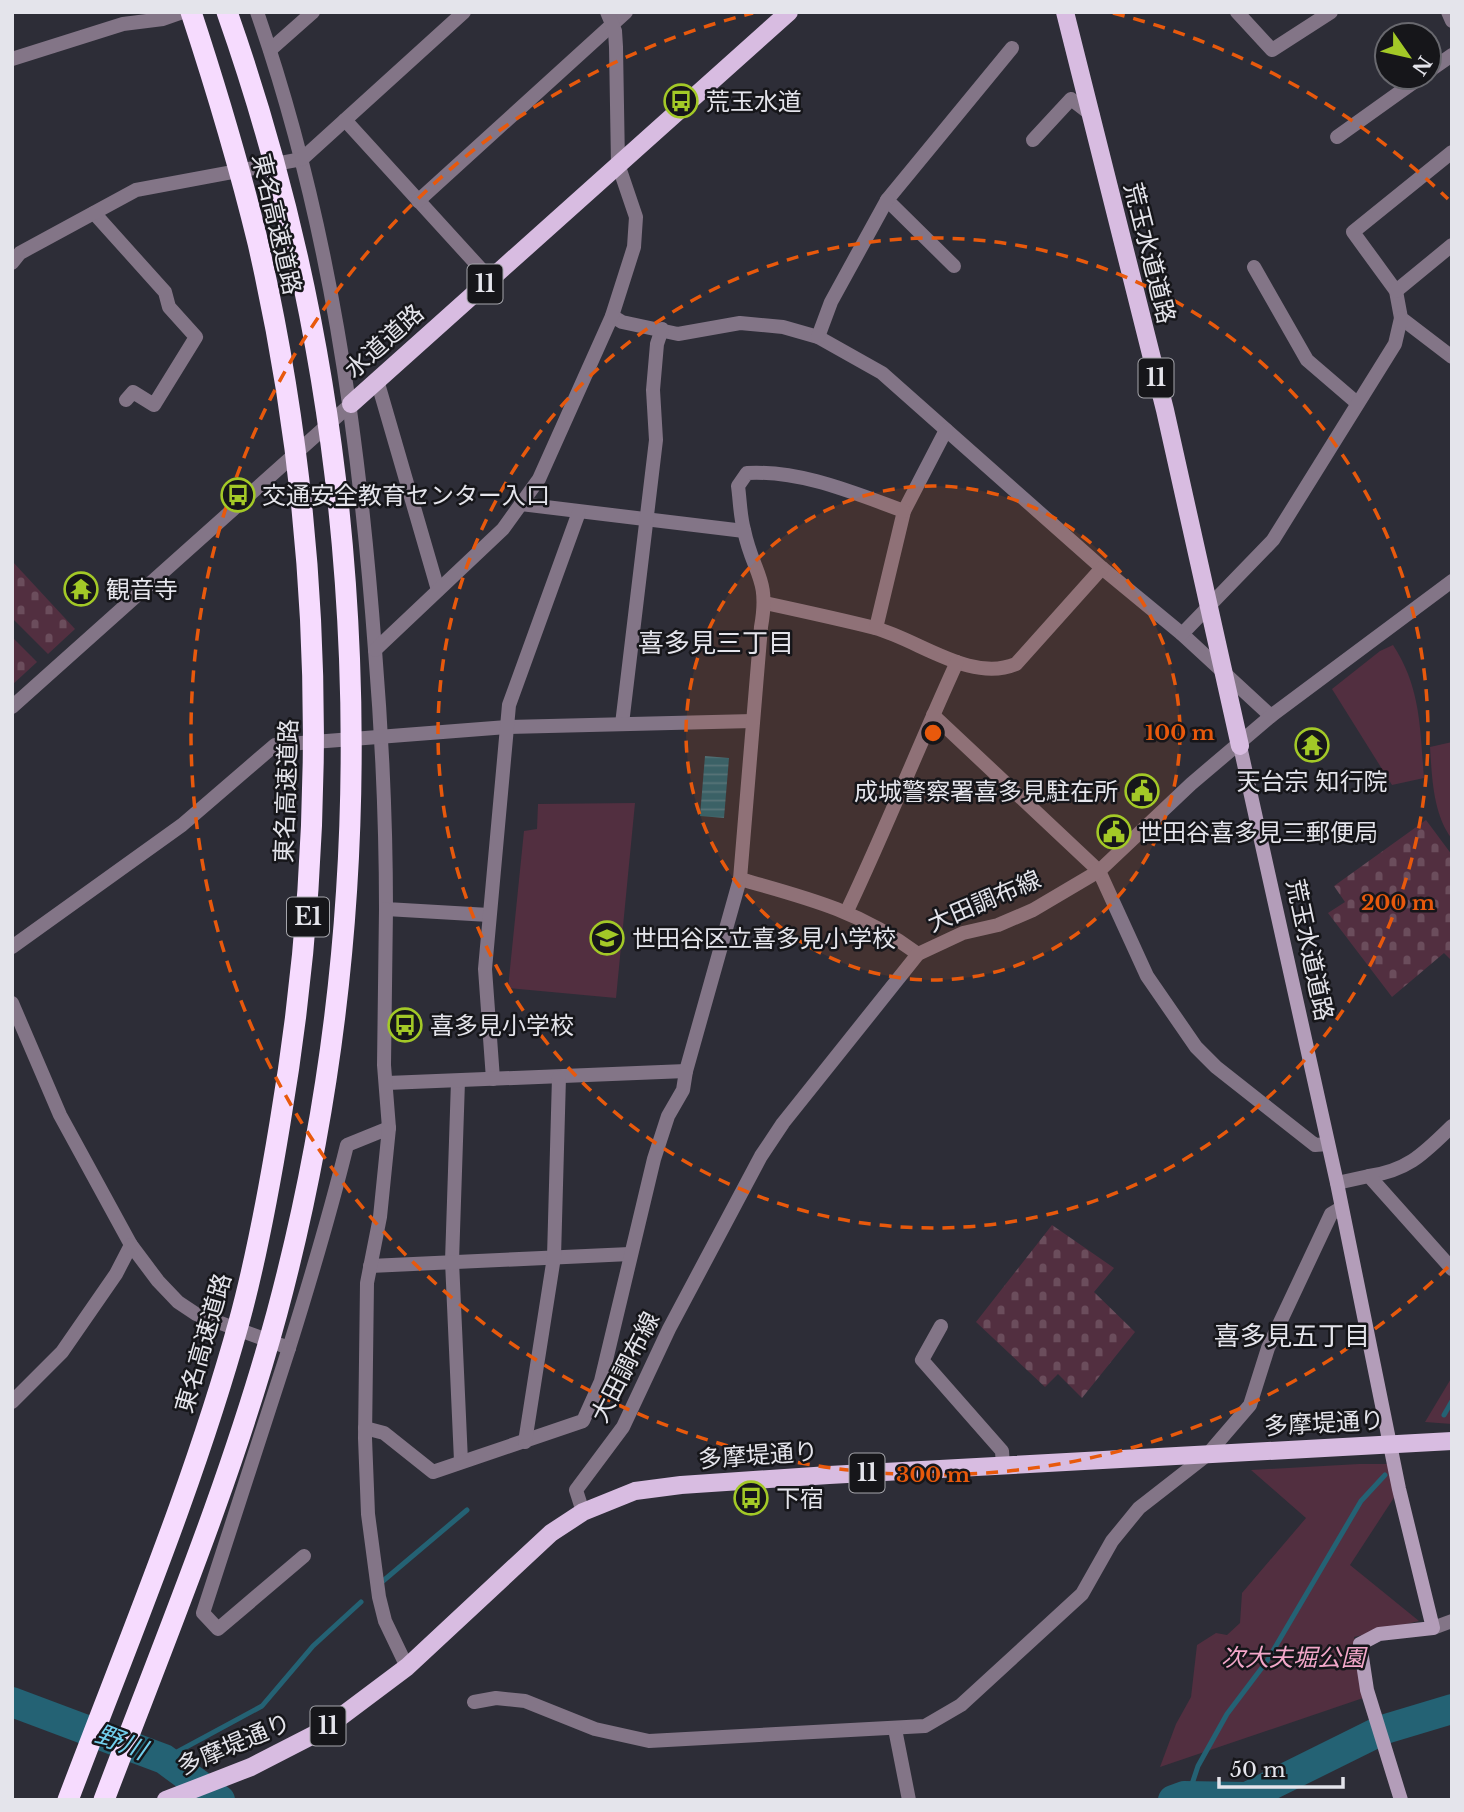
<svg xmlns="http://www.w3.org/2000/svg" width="1464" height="1812" viewBox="0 0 1464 1812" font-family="'Libre Baskerville','Noto Sans JP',serif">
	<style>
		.green { fill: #522f40 }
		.cemetery { fill: url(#cemetery-stones) }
		.water { fill: url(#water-rules) }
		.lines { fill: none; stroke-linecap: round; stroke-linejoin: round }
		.stream { stroke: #246274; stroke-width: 5 }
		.river { stroke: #246274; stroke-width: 30 }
		.minor { stroke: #837587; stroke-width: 14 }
		.tertiary { stroke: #837587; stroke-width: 14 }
		.secondary { stroke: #b39db9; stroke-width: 14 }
		.primary { stroke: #d8bce1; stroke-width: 18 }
		.motorway-bridge { stroke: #f6dbfe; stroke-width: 21 }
		.ring { fill: none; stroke: #e8590c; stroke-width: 3.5; stroke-dasharray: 12 9 }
		.labels { text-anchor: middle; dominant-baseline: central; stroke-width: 5; stroke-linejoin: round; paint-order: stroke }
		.shield { fill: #16161a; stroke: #a6a6ac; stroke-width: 2 }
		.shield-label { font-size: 23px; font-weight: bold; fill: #e4e4eb }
		.poi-label { font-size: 24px; fill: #e4e4eb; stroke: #16161a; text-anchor: start }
		.street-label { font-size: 24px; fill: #e4e4eb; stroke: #16161a }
		.park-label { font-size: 24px; font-style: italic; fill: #f3a7c9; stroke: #16161a }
		.neighbourhood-label { font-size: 26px; fill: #e4e4eb; stroke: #16161a }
		.water-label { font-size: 26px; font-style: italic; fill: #72d0ee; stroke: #16161a }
		.centre { fill: #e8590c; stroke: #16161a; stroke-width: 3.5 }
		.ring-label { font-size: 21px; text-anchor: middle; font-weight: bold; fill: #e8590c; stroke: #16161a; stroke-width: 5; stroke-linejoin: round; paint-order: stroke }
	</style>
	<defs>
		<pattern id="cemetery-stones" width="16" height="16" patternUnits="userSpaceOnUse" patternTransform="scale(1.75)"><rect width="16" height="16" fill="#522f40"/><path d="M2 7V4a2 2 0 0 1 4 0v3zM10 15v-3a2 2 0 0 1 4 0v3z" fill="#6b4d5c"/></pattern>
		<pattern id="water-rules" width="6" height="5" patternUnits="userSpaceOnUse" patternTransform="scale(1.75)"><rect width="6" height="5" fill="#246274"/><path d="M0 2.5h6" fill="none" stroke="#447888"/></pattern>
	</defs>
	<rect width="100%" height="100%" fill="#2d2d37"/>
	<g class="green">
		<path d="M1393,645c28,43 27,83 31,133l-32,7 -60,-96 48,-38z"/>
		<path d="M1452,742v97c-19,-25 -20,-61 -22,-92z"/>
		<polygon points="635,803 616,998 508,988 524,831 537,829 538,804"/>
		<polygon points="1452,1377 1452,1424 1425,1422"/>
		<polygon points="1359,1464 1389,1464 1395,1496 1350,1565 1419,1621 1354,1637 1369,1696 1160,1767 1176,1724 1191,1697 1197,1645 1216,1633 1227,1635 1240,1623 1242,1593 1306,1518 1251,1470"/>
	</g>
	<g class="cemetery">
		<polygon points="12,561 75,629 48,654 12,618"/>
		<polygon points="12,637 37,662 12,685"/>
		<polygon points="1426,820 1452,855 1452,961 1444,953 1392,997 1328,913 1345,902 1334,886"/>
		<polygon points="1052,1225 1114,1268 1094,1292 1135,1332 1082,1398 1058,1374 1045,1387 976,1322"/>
	</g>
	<polygon class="water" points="705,756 729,758 724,818 700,816"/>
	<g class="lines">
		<g class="stream">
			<polyline points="1444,1415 1452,1401"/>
			<polyline points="383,1581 467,1510"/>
			<polyline points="164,1759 262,1706 313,1646 361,1602"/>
			<polyline points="1188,1796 1198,1766 1227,1714 1267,1661 1361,1501 1385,1475"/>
		</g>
		<g class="river">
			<polyline points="12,1702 164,1759 220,1800"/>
			<polyline points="1173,1800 1184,1796 1247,1797 1382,1730 1452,1709"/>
		</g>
		<g class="minor">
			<path d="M257,12c72,207 102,421 118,638 7,87 11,172 11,259l103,6"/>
			<polyline points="1237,12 1272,50 1331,12"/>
			<polyline points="1448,12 1452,21"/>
			<polyline points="270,50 313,12"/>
			<polyline points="12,59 123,24 163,19 183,12"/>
			<polyline points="1429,71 1452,55"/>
			<polyline points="345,120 490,279"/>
			<polyline points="1337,137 1421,77"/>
			<polyline points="1033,140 1071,99 1093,116"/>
			<polyline points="1452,152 1353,232 1396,291 1401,318 1452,357"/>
			<polyline points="418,201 626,12"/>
			<polyline points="94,213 165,292 169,307 196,337 154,405 133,392 126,400"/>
			<polyline points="12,263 20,253 136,190 302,159"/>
			<polyline points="954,266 887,200 1012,48"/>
			<polyline points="1254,267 1307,360 1357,403"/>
			<polyline points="1396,291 1452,245"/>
			<polyline points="612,316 622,322 678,334 740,323 783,327 818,337 882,373 1102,568 1182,634 1271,716"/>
			<polyline points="818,337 831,302 887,200"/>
			<polyline points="377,380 438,590"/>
			<polyline points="521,504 744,531"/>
			<path d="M765,603c37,8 74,16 110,25 44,12 96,55 141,36l86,-96"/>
			<polyline points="876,628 904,511 946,430"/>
			<polyline points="1182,634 1273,540 1395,344 1401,318"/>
			<polyline points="375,650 503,529 539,479 612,316 634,247 636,217 618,164 616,47 615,31 607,12"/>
			<polyline points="12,707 351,404"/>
			<polyline points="933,715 1099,871 1147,976 1196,1047 1216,1067 1315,1145 1328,1144"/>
			<polyline points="622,724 656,440 653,390 657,344 662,329"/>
			<path d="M740,879c68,19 120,32 178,75"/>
			<path d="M847,911c39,-82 72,-166 110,-249"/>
			<polyline points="12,947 182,825 275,745 507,727 753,721"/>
			<path d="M12,1003l48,112 71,130 27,36 20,21 18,12 93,34c21,-67 41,-134 58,-203l42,-17"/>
			<polyline points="493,1079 485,969 509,705 579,512"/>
			<polyline points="458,1081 452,1261 461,1461"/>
			<polyline points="387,1083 686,1071"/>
			<path d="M1369,1176c40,-6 55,-23 83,-50"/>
			<polyline points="1337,1183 1369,1176 1452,1269"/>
			<polyline points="370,1266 630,1254"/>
			<polyline points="941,1326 922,1360 1002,1451 1003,1466"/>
			<polyline points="289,1348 203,1613 218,1629 304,1556"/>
			<polyline points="12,1402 62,1352 116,1274 131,1245"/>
			<path d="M365,1428l19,5 49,39 150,-51 18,-40 53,-222 14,-43 15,-26 3,-19 54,-192 21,-252c9,-50 -8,-53 -17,-97 -4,-14 -4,-30 -6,-44l9,-13c54,-3 107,20 157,38"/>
			<polyline points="525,1442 554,1257 559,1077"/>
			<polyline points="583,1512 576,1490 623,1427 669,1329 761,1156 783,1123 918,954 963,933 998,925 1033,910 1099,871 1191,784 1271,716 1452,581"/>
			<polyline points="1433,1628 1452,1621"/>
			<polyline points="474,1702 496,1698 525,1701 595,1729 649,1741 925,1726 961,1705 1082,1594 1112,1541 1139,1508 1207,1455 1250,1405 1268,1348 1331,1214 1341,1208"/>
			<polyline points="895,1729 909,1800"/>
		</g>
		<g class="tertiary">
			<polyline points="302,159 464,12"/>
			<polyline points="386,909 384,1065 389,1128 380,1217 367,1283 365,1438 368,1514 379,1597 385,1621 407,1667"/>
		</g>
		<polyline class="secondary" points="1240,746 1337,1183 1399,1489 1433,1628 1379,1634 1360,1644 1367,1690 1401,1800"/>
		<g class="primary">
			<polyline points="1065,12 1165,410 1240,746"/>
			<polyline points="351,404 789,12"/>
			<polyline points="166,1800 251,1767 323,1730 407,1667 551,1533 583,1512 635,1491 681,1485 829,1475 1452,1441"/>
		</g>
		<g class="motorway-bridge">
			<path d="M68,1800c60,-159 126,-315 171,-478 18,-66 30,-132 41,-199 50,-295 45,-588 -22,-880 -19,-78 -42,-155 -67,-231"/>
			<path d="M104,1800c61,-161 128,-321 173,-487 114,-425 96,-887 -50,-1301"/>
		</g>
	</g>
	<circle cx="933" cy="733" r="247" fill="#e8590c" fill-opacity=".12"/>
	<g class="ring">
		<circle cx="933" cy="733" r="247"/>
		<circle cx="933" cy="733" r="495"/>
		<path d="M1448 1267A742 742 0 1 1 753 13M1113 13A742 742 0 0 1 1448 199"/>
	</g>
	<defs>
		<symbol id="bus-ring" viewBox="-11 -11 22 22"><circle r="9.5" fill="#16161a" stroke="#a3c927" stroke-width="1.5"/><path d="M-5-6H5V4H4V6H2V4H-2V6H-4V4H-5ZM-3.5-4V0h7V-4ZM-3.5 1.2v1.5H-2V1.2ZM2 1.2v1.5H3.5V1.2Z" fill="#a3c927"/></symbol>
		<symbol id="temple-ring" viewBox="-11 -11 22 22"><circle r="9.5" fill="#16161a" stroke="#a3c927" stroke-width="1.5"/><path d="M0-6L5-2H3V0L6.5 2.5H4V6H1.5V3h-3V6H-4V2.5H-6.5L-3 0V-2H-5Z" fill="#a3c927"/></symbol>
		<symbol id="civic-ring" viewBox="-11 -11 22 22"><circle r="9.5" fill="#16161a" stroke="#a3c927" stroke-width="1.5"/><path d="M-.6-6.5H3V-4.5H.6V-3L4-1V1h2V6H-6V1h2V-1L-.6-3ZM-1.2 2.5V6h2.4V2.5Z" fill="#a3c927"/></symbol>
		<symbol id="school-ring" viewBox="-11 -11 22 22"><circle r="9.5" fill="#16161a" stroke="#a3c927" stroke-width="1.5"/><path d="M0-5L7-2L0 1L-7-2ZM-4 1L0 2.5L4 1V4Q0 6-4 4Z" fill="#a3c927"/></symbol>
	</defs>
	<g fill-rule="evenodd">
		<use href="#bus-ring" x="662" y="82" width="38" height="38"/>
		<use href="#bus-ring" x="219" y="476" width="38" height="38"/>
		<use href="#temple-ring" x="62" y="570" width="38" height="38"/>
		<use href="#temple-ring" x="1293" y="726" width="38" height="38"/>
		<use href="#civic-ring" x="1123" y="772" width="38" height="38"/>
		<use href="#civic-ring" x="1095" y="813" width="38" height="38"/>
		<use href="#school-ring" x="588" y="919" width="38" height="38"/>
		<use href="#bus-ring" x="386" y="1006" width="38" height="38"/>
		<use href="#bus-ring" x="732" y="1479" width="38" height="38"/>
	</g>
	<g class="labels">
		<g class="shield">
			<rect x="467.5" y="264.5" width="35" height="39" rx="5"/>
			<rect x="1138.5" y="358.5" width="35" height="39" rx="5"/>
			<rect x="287" y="897.5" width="42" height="39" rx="5"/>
			<rect x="849.5" y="1453.5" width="35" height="39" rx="5"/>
			<rect x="310.5" y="1706.5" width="35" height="39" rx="5"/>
		</g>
		<g class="shield-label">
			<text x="485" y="284">11</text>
			<text x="1156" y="378">11</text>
			<text x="308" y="917">E1</text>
			<text x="867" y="1473">11</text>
			<text x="328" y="1726">11</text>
		</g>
		<g class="poi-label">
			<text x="706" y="101">荒玉水道</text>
			<text x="262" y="495">交通安全教育センター入口</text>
			<text x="106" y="589">観音寺</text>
			<text x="1312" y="781" text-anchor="middle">天台宗 知行院</text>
			<text x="1118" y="791" text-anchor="end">成城警察署喜多見駐在所</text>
			<text x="1138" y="832">世田谷喜多見三郵便局</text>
			<text x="632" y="938">世田谷区立喜多見小学校</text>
			<text x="430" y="1025">喜多見小学校</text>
			<text x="776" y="1498">下宿</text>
		</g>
		<g class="street-label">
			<text transform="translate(277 224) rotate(77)">東名高速道路</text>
			<text transform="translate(1150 253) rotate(76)">荒玉水道道路</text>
			<text transform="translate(384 341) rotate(-42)">水道道路</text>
			<text transform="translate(286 791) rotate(-88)">東名高速道路</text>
			<text transform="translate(984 901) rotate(-23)">大田調布線</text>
			<text transform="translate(1310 950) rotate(78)">荒玉水道道路</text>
			<text transform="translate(203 1343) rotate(-74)">東名高速道路</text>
			<text transform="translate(625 1367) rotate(-63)">大田調布線</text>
			<text transform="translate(1324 1423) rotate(-3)">多摩堤通り</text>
			<text transform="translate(758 1455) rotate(-4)">多摩堤通り</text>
			<text transform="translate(234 1744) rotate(-23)">多摩堤通り</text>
		</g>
		<g class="park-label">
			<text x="1293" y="1657">次大夫堀公園</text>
		</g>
		<g class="neighbourhood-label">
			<text x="716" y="643">喜多見三丁目</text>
			<text x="1292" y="1336">喜多見五丁目</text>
		</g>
		<g class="water-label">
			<text transform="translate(121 1742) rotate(21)">野川</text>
		</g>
	</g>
	<circle cx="933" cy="733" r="10" class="centre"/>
	<g class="ring-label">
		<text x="1180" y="740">100 m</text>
		<text x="1398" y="910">200 m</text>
		<text x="933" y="1482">300 m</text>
	</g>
	<rect width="1464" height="1812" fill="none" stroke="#e4e4eb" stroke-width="28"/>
	<g transform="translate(1408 56) rotate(124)"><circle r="33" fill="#16161a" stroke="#68686e" stroke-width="2"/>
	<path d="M0-5L12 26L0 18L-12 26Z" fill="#a3c927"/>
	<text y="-10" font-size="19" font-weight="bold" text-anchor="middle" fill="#e4e4eb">N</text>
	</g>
	<path d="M1219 1777v10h124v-10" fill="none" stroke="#e4e4eb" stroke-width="3.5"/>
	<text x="1230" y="1777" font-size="21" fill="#e4e4eb" stroke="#16161a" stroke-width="5" paint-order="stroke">50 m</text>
</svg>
